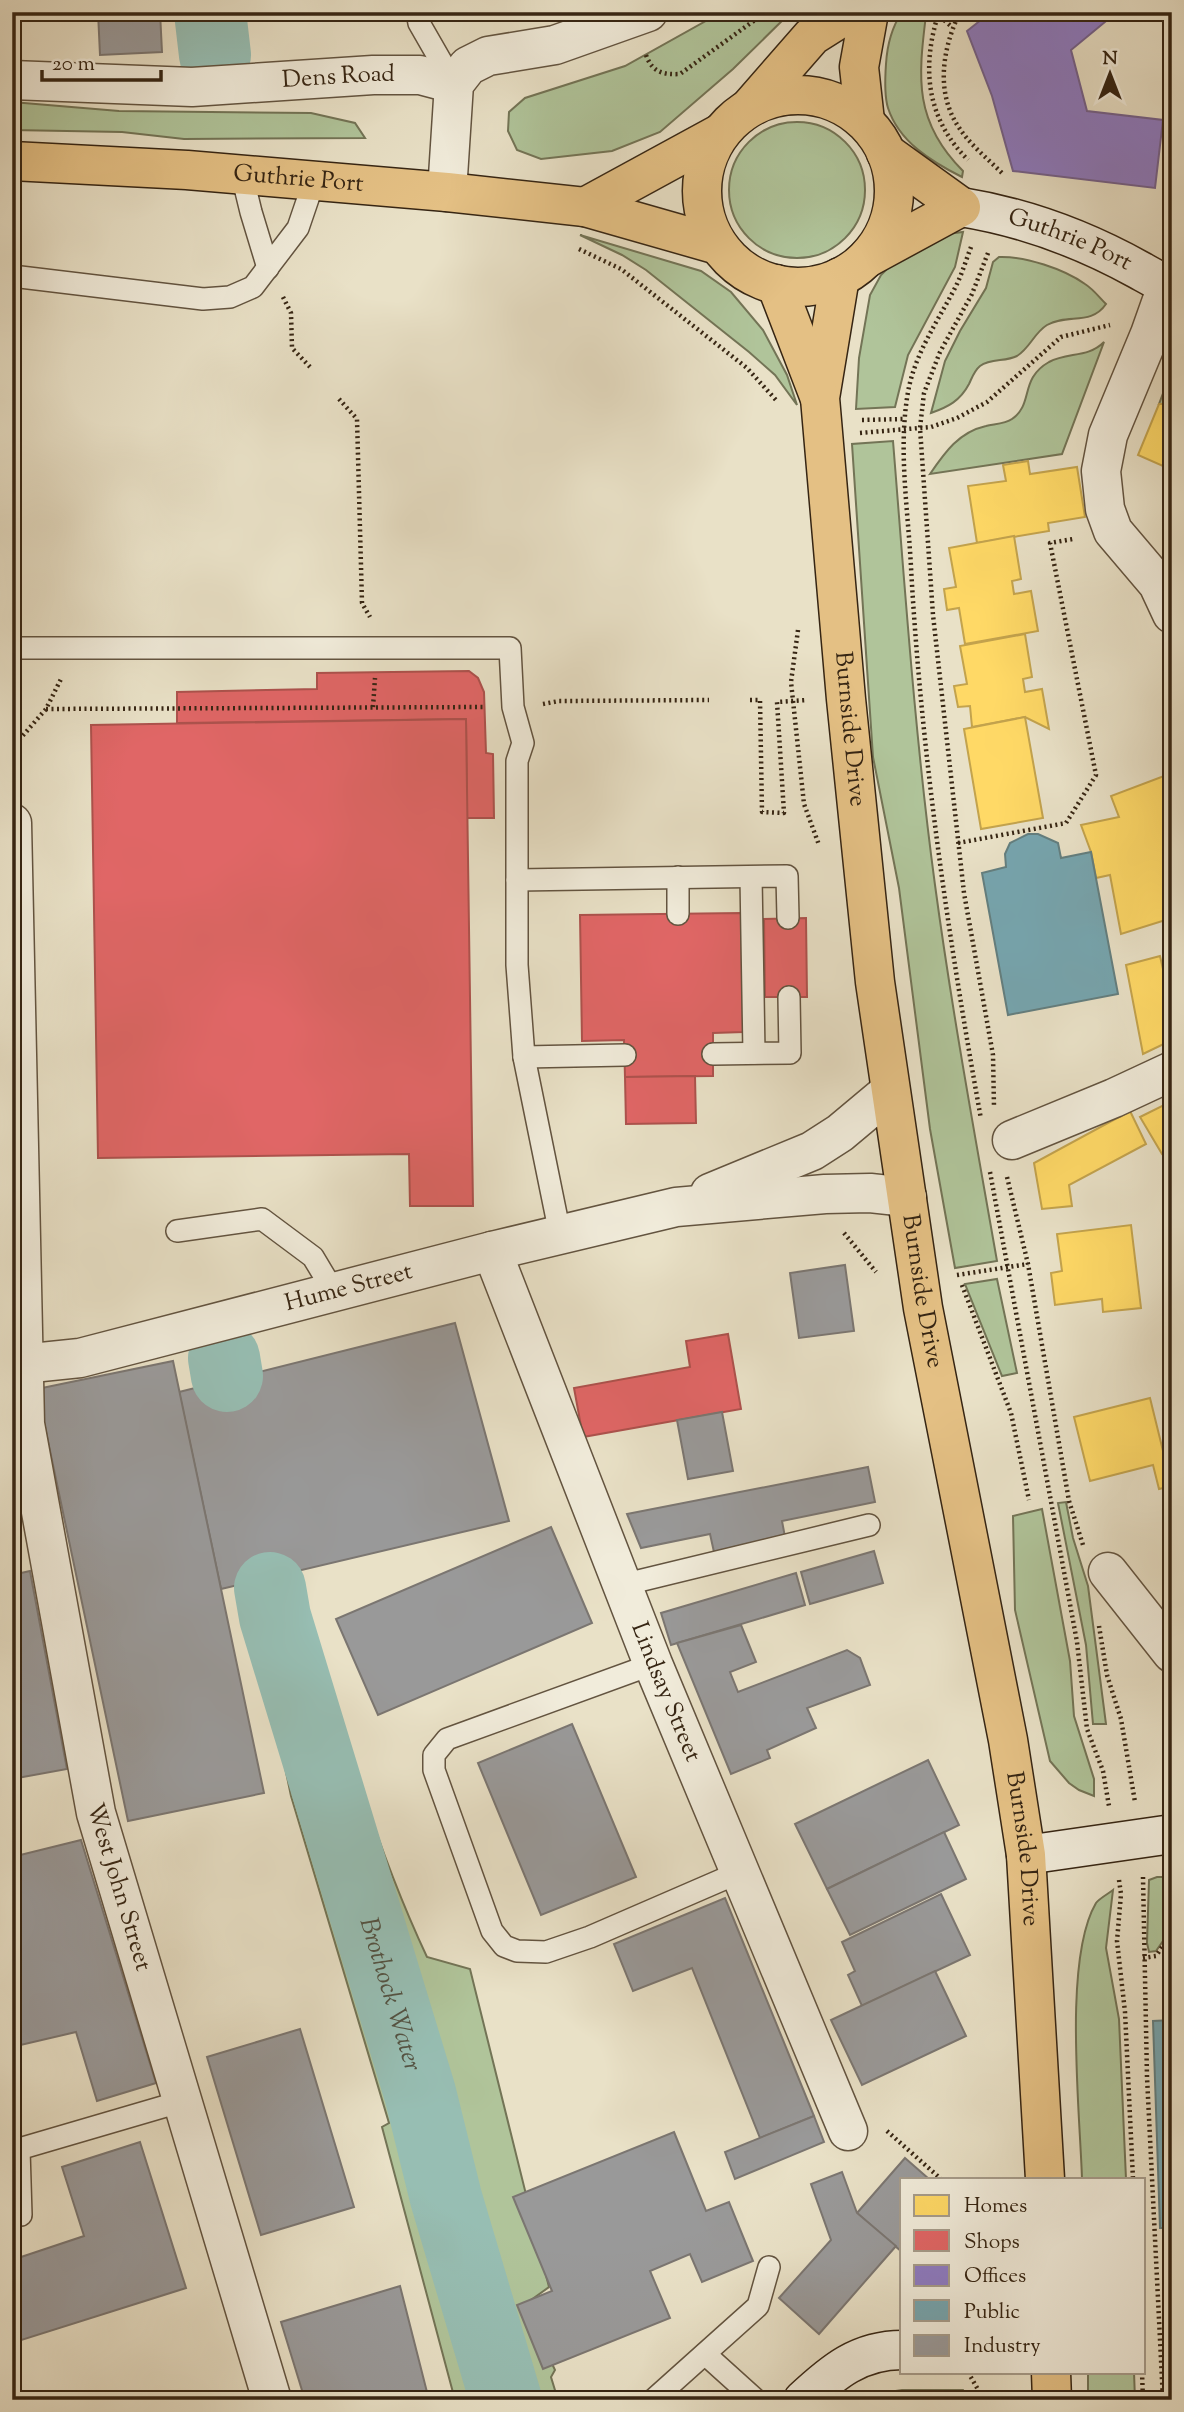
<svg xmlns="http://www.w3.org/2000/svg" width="1184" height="2412" viewBox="0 0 1184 2412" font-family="'Sorts Mill Goudy',serif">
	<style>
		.green { fill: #b0c49a; stroke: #737456; stroke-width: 2 }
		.homes { fill: #ffd966; stroke: #c3a34d; stroke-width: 2 }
		.shops { fill: #e06666; stroke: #ad524d; stroke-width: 2 }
		.offices { fill: #8e7cc3; stroke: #74628e; stroke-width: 2 }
		.public { fill: #76a5af; stroke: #637f80; stroke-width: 2 }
		.industry { fill: #999; stroke: #7b7671; stroke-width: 2 }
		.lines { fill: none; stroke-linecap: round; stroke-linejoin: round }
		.river { stroke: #97beb3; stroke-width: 72 }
		.lane-casing { stroke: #635440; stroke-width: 24 }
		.street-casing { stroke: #635440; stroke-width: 41 }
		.secondary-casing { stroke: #362513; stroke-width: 41 }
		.primary-casing { stroke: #362513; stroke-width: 41 }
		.path { stroke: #362513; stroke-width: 4.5; stroke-dasharray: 2 3.5; stroke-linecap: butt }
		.lane { stroke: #f1ecdb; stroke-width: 21 }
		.street { stroke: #f1ecdb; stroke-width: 38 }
		.secondary { stroke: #f1ecdb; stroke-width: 38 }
		.primary { stroke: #e4c084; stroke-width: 38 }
		.labels { text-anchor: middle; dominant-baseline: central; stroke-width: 7; stroke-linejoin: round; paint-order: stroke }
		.street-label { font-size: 24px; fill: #362513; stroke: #f1ecdb }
		.water-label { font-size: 26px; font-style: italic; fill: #535343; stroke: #f1ecdb }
	</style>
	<rect width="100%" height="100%" fill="#e9e1c7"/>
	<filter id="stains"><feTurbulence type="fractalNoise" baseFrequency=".00286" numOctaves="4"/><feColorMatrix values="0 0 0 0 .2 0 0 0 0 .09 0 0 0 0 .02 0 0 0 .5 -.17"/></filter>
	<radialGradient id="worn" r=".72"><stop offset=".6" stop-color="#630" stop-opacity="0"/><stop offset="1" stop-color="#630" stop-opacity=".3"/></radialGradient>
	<g class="green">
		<polygon points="722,12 791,12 733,69 660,132 612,151 541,159 517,150 508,131 509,112 525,98 625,66"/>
		<path d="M902,12h21l3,3c-8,64 -12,107 37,156l-1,6c-30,-15 -63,-35 -74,-69 -4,-13 -3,-30 -2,-44 1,-17 6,-37 16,-52z"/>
		<polygon points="12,102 119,111 311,113 355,123 365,138 184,139 122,132 12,130"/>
		<circle cx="797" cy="190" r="68"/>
		<polygon points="963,232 955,267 908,355 895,407 856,409 859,358 870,295 881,275 903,253 931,236"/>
		<polygon points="580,235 701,271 731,292 763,330 787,375 797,405 775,375 749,352 646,270 622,255"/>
		<path d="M999,257c26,-1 65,12 86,27 8,5 14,13 21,20 -15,22 -38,9 -59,21 -13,8 -17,23 -30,31 -12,6 -26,2 -37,10 -6,5 -8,12 -11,18 -9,17 -21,23 -38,29l14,-52 15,-30 26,-43 7,-26z"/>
		<path d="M1104,342l-42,112 -132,20c15,-22 29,-42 56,-48 8,-2 19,-2 26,-7 22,-15 7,-40 37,-57 19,-10 39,-4 55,-20z"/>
		<polygon points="1172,374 1172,404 1159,404 1170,375"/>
		<path d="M893,441c12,148 22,296 42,444 17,126 40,251 62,376l-42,7 -25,-139 -31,-241 -26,-131 -21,-313z"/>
		<polygon points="997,1279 1017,1373 1002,1376 965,1284"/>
		<polygon points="1066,1502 1073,1538 1088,1586 1106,1724 1093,1724 1086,1645 1058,1503"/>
		<polygon points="1042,1509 1070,1661 1074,1716 1094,1779 1094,1796 1079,1790 1069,1783 1050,1761 1015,1610 1013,1516"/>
		<path d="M297,1579l6,12c35,124 69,249 124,366l43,12 79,318 -25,18 31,65 -4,7 7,23h-103l-73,-273 7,-4 -98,-327 -42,-202z"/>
		<polygon points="1157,1877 1172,1877 1172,1928 1156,1951 1149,1952 1147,1943 1149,1880"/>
		<path d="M1113,1890l-7,58 13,71 7,160h-44c-2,-67 -19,-220 14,-276 4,-5 12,-9 17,-13z"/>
		<polygon points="1088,2372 1134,2372 1135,2400 1088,2400"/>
		<polygon points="902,2390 963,2390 969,2400 862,2400 876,2394"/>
	</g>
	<g class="homes">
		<polygon points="1159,404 1172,404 1172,470 1138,455"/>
		<polygon points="1028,461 1030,474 1077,467 1085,517 1048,523 1049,531 977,543 968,486 1006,481 1003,465"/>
		<polygon points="1014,536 1021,579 1012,581 1014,594 1031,591 1038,631 965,644 959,608 947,610 944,589 956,587 949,548"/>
		<polygon points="1025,634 1032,677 1023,679 1025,692 1042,689 1049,729 1025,717 972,727 970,706 958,707 954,686 967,684 960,646"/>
		<polygon points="1025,717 1043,818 981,829 964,729"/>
		<polygon points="1172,773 1172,918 1121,934 1110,875 1096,878 1091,852 1081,825 1119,817 1111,796"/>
		<polygon points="1160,956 1172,1008 1172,1040 1143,1054 1126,965"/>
		<polygon points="1172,1101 1172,1150 1162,1154 1140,1117"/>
		<polygon points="1130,1111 1146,1144 1069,1185 1072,1206 1042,1209 1034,1163"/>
		<polygon points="1131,1225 1141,1308 1103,1312 1102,1299 1055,1305 1051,1273 1062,1271 1057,1234"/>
		<polygon points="1172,1226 1172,1272 1164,1229"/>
		<polygon points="1150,1398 1164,1455 1172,1453 1172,1486 1159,1489 1153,1465 1090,1481 1074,1417"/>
	</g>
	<g class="shops">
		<polygon points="469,671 478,678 484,692 486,753 493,754 494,818 467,818 466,719 177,723 177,692 317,689 317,673"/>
		<polygon points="466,719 473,1206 410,1206 409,1154 98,1158 91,725"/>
		<polygon points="741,913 743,1032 713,1033 713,1076 625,1077 624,1040 582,1041 580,915"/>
		<polygon points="806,918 807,997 765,997 764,919"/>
		<polygon points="695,1076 696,1123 626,1124 625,1077"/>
		<polygon points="728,1334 741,1409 583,1437 574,1388 690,1367 686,1341"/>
	</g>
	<polygon class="offices" points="991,12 1117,12 1071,50 1087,111 1163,120 1155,188 1013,171 992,96 967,31"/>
	<g class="public">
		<polygon points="1028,834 1038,834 1058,843 1061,858 1091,852 1118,994 1008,1015 982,873 1006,867 1005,854 1010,843"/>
		<polygon points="1172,2020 1172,2228 1160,2228 1153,2021"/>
	</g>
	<g class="industry">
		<polygon points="98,12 160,12 162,52 100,55"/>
		<polygon points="845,1265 854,1331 799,1338 790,1273"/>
		<polygon points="455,1323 509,1521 221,1589 179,1392"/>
		<polygon points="173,1361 264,1793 128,1821 37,1389"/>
		<polygon points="722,1412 733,1471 688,1479 677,1420"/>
		<polygon points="868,1467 875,1502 782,1521 785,1537 714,1552 710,1534 641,1548 627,1514"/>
		<polygon points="551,1527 592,1623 378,1715 336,1619"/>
		<polygon points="874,1551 883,1583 810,1604 801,1572"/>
		<polygon points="30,1571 67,1769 12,1779 12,1575"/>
		<polygon points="796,1573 805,1605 671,1645 661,1613"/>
		<polygon points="741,1625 756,1662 730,1672 738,1692 847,1650 860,1658 870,1685 807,1708 816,1728 767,1750 770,1758 731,1774 677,1643"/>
		<polygon points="572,1724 636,1877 541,1915 478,1763"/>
		<polygon points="928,1760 959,1825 827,1889 795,1824"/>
		<polygon points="944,1832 966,1879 850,1935 827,1889"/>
		<polygon points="81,1840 156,2083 97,2101 76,2032 12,2047 12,1857"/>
		<polygon points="941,1894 970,1955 862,2006 848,1975 855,1971 842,1942"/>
		<polygon points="725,1898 814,2116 760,2138 692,1968 633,1991 614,1944"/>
		<polygon points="935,1971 966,2036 862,2085 831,2020"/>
		<polygon points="300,2029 354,2207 261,2235 207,2057"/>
		<polygon points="814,2116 824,2142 735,2179 725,2152"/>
		<polygon points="674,2132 706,2211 729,2202 753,2261 702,2282 690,2254 650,2271 670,2318 543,2369 517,2305 552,2291 513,2197"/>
		<polygon points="140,2142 186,2288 12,2343 12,2260 84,2236 62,2167"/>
		<polygon points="905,2158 929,2179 902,2179 902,2252 857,2213"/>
		<polygon points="842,2172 857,2213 896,2246 819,2334 779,2298 831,2240 811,2184"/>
		<polygon points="400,2286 429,2400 305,2400 281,2322"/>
	</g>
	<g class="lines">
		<g class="river">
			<polyline points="210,12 215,55"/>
			<polyline points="224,1358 227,1376"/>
			<path id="s1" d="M270,1588l5,29 145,476 26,105 60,202"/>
		</g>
		<defs>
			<g id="lane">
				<polyline points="417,12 419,23 454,84"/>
				<polyline points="242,175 251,212 268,268"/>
				<polyline points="12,276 203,299 230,297 253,287 298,228 314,181"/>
				<polyline points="12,648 510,648 513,707 523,743 517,761 517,965 524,1057 560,1234"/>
				<polyline points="678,877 678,914"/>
				<polyline points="751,877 754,1053"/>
				<polyline points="517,880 787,876 788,918"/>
				<polyline points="713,1054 790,1053 789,997"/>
				<polyline points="524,1057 625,1055"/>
				<polyline points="177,1231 262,1219 313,1257 334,1292"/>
				<polyline points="622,1585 869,1525"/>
				<polyline points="653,1664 447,1739 434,1755 434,1770 492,1931 504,1946 517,1951 546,1952 590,1937 740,1872"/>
				<polyline points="21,2215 19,2149 183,2101"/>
				<polyline points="705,2354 756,2400"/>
				<polyline points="653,2400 758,2306 769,2267"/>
			</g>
			<g id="street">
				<path id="s2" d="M12,80l180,7 181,-12h47l34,9"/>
				<polyline points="447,192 454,84 468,66 488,56 555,45 648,12"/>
				<polyline points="1167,286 1150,334 1108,435 1101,471 1105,509 1113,531 1158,584 1172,614"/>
				<path id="s3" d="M12,823l13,601 71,389 176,587"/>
				<polyline points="1012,1140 1114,1098 1172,1071"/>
				<polyline points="710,1193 812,1151 840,1133 889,1092"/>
				<path id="s4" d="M492,1251l161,413 195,467"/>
				<path id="s5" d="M22,1364l58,-6 412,-107 184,-44 149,-13 45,-1 37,4"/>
				<polyline points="1108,1572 1172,1653"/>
			</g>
			<g id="secondary">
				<path id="s6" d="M961,207c62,10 124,33 178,63 11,6 23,12 33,20"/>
				<polyline points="1026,1855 1172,1834"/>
				<path d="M803,2400c30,-28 56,-50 99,-50"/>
			</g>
			<g id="primary">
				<circle cx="798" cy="191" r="96"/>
				<polyline points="750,107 812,36 850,12"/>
				<polyline points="865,121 859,67 869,12"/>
				<path id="s7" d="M12,161l175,9 260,22 138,15 133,38"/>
				<polyline points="585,207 719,134"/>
				<polyline points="867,258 961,207 886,153"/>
				<path id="s8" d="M840,277l-20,121 26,301 29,283 48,326 85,432 18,115 19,324"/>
				<polyline points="776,284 819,396"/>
				<polyline points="1051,2372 1052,2400"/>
			</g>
		</defs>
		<use href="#lane" class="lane-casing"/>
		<use href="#street" class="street-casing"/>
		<use href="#secondary" class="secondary-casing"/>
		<use href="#primary" class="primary-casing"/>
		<g class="path">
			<path d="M939,12c-18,55 -13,106 29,148"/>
			<path d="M960,12c-17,35 -25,79 -2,114 11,18 29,32 44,47"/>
			<polyline points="936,13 952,27"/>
			<path d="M646,55c6,17 17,20 34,19l86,-62"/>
			<path d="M971,247c-5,13 -9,27 -15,39 -18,35 -41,67 -48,106 -10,57 0,117 3,175 10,184 37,369 70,552"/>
			<polyline points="579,249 621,269 747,368 776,400"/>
			<polyline points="988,253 972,294 940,352 924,393 920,428 933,615 964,893 993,1055 994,1107"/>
			<polyline points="283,297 291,313 292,348 312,369"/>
			<polyline points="339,399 357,419 362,603 370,617"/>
			<polyline points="862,420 904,419"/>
			<polyline points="860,433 931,427 957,418 987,402 1061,337 1110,325"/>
			<polyline points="798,630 791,682 804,804 819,845"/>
			<polyline points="750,700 760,700 762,812 784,813 777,702 807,700"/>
			<polyline points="543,704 559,701 709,700"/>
			<polyline points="373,707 375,678"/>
			<polyline points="46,709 483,707"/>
			<polyline points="12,748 46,709 62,677"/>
			<polyline points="958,843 1066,823 1096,775 1050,543 1073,539"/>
			<polyline points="990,1172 1077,1642 1087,1729 1103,1771 1109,1806"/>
			<polyline points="1007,1177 1028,1264 1069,1501 1083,1545"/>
			<polyline points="844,1233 876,1272"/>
			<polyline points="957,1275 1028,1264"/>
			<polyline points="962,1285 1011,1413 1029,1500"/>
			<polyline points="1099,1626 1107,1675 1121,1719 1135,1802"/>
			<polyline points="1143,1877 1147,2077 1163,2400"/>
			<polyline points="1119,1880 1121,1894 1117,1941 1125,2012 1133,2179"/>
			<polyline points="1143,1958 1156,1956 1172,1932"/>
			<polyline points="887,2131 941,2179"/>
			<polyline points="968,2372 984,2400"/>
			<polyline points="1142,2372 1143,2400"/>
		</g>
		<use href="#lane" class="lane"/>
		<use href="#street" class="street"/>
		<use href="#secondary" class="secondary"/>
		<use href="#primary" class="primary"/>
	</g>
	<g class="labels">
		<g class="street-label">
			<text stroke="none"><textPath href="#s2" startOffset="327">Dens Road</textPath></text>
			<text stroke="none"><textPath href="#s7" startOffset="287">Guthrie Port</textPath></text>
			<text stroke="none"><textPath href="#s6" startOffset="114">Guthrie Port</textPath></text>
			<text stroke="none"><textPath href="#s8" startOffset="455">Burnside Drive</textPath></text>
			<text stroke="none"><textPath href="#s5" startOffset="336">Hume Street</textPath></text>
			<text stroke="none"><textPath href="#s8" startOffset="1022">Burnside Drive</textPath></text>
			<text stroke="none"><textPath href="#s4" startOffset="474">Lindsay Street</textPath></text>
			<text stroke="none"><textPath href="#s8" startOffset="1589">Burnside Drive</textPath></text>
			<text stroke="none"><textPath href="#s3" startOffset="1074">West John Street</textPath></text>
		</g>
		<g class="water-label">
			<text stroke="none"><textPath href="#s1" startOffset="424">Brothock Water</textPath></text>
		</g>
	</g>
	<rect width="1184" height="2412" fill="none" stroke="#e9e1c7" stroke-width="42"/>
	<rect x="14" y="14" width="1156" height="2384" fill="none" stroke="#362513" stroke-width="3.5"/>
	<rect x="21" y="21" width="1142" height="2370" fill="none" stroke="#362513" stroke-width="2"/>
	<rect x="900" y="2178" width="245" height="196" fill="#f1ecdb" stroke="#a69c8b" stroke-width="2"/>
	<rect x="914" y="2195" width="35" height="21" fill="#ffd966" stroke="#a69c8b" stroke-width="2"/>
	<text x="964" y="2212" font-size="21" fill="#362513">Homes</text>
	<rect x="914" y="2230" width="35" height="21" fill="#e06666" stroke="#a69c8b" stroke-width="2"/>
	<text x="964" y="2248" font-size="21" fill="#362513">Shops</text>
	<rect x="914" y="2265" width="35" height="21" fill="#8e7cc3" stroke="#a69c8b" stroke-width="2"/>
	<text x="964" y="2282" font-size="21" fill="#362513">Offices</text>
	<rect x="914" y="2300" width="35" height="21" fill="#76a5af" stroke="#a69c8b" stroke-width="2"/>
	<text x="964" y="2318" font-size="21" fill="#362513">Public</text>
	<rect x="914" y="2335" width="35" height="21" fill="#999999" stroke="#a69c8b" stroke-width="2"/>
	<text x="964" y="2352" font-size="21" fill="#362513">Industry</text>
	<g transform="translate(1110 74)" stroke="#f1ecdb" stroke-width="5" paint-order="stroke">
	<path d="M0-5L12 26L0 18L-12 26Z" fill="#362513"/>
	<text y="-10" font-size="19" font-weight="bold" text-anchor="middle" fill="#362513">N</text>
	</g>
	<path d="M42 70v10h119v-10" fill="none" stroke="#362513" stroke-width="3.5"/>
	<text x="52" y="70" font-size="21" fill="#362513" stroke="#f1ecdb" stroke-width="5" paint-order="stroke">20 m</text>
	<rect width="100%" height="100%" filter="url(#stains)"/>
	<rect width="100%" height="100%" fill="url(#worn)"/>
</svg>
